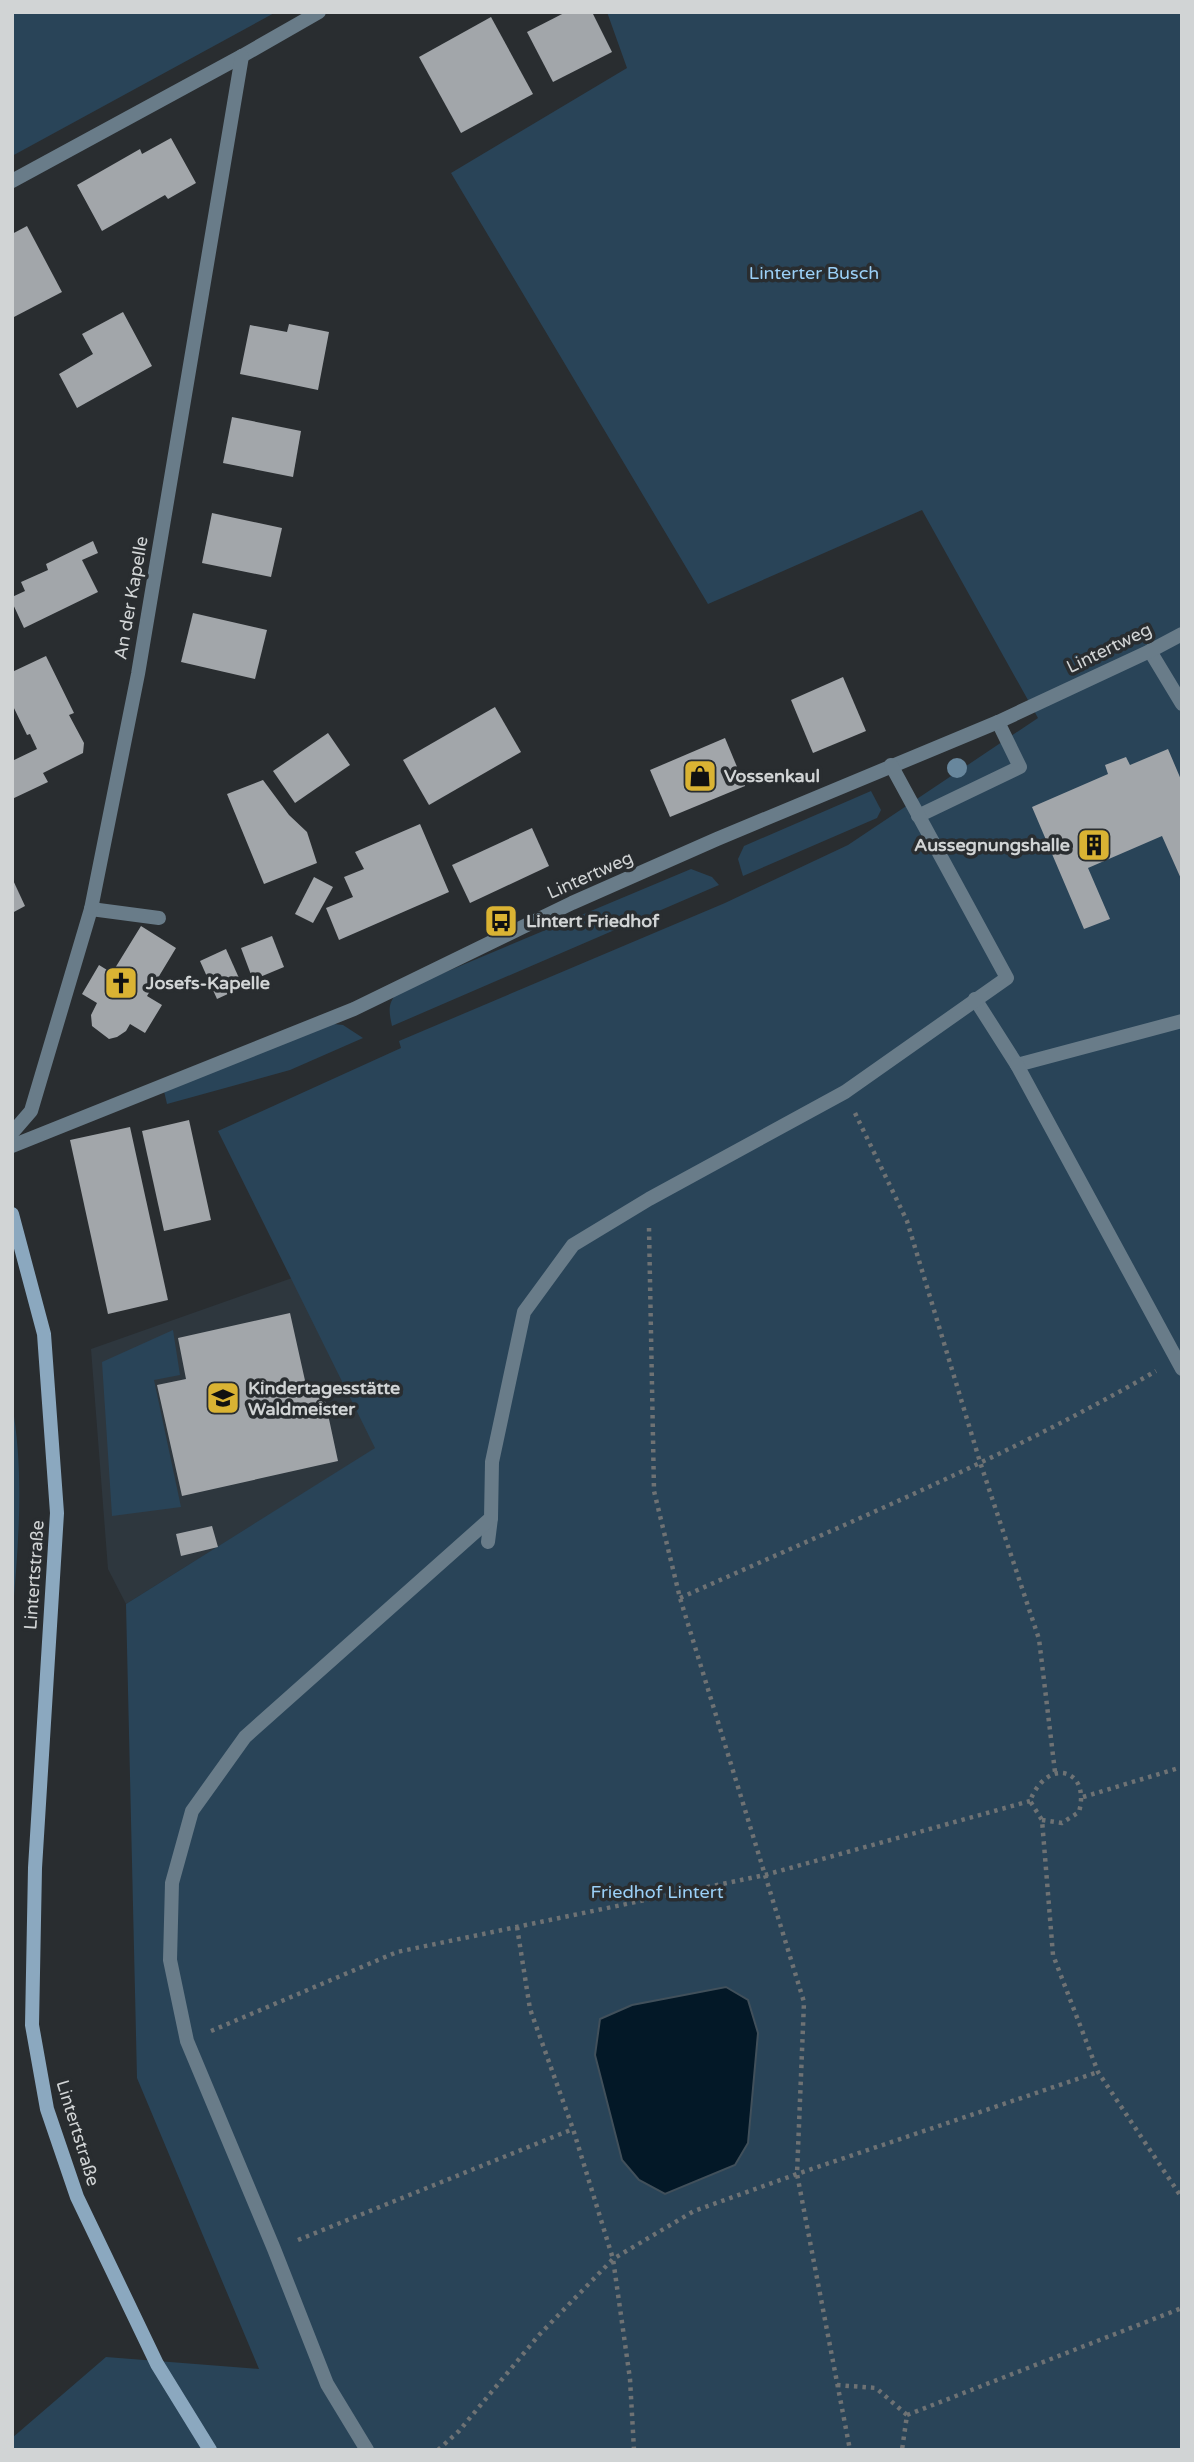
<svg xmlns="http://www.w3.org/2000/svg" width="1194" height="2462" viewBox="0 0 1194 2462" font-family="'Varela Round',sans-serif">
	<style>
		.built { fill: #2e373e }
		.green { fill: #294458 }
		.water { fill: #031827; stroke: #41505b; stroke-width: 2 }
		.building { fill: #a2a6aa }
		.lines { fill: none; stroke-linecap: round; stroke-linejoin: round }
		.path { stroke: #6e7274; stroke-width: 4.5; stroke-dasharray: 3.5 5; stroke-linecap: butt }
		.lane { stroke: #697c89; stroke-width: 14 }
		.street { stroke: #697c89; stroke-width: 14 }
		.secondary { stroke: #8ba8bf; stroke-width: 14 }
		.tree { fill: #68879d }
		.labels { text-anchor: middle; dominant-baseline: central; stroke-width: 7; stroke-linejoin: round; paint-order: stroke }
		.park-label { font-size: 18px; fill: #9bd0f7; stroke: #292d30 }
		.street-label { font-size: 18px; fill: #d1d4d5; stroke: #292d30 }
		.poi-label { font-size: 18px; font-weight: bold; fill: #d1d4d5; stroke: #292d30; text-anchor: start }
	</style>
	<rect width="100%" height="100%" fill="#292d30"/>
	<polygon class="built" points="292,1278 376,1448 126,1604 108,1569 91,1349"/>
	<g class="green">
		<polygon points="12,12 276,12 12,156"/>
		<polygon points="607,12 1182,12 1182,2450 12,2450 12,2438 106,2357 259,2369 137,2078 126,1604 375,1448 218,1131 401,1048 399,1041 725,903 848,845 1038,718 922,510 708,604 451,173 627,68"/>
		<polygon points="871,791 881,810 877,818 743,876 738,859 744,846"/>
		<path d="M691,869l21,8 7,8 -327,141c-3,-14 -5,-23 6,-34z"/>
		<polygon points="325,1023 343,1025 363,1038 290,1070 167,1104 164,1091"/>
		<polygon points="173,1330 180,1375 154,1380 181,1507 112,1516 102,1362"/>
		<path d="M12,1404c13,72 6,145 0,216z"/>
	</g>
	<polygon class="water" points="726,1987 748,2000 758,2033 748,2143 735,2165 665,2194 639,2180 622,2160 595,2055 600,2019 632,2005"/>
	<g class="building">
		<polygon points="566,12 592,12 612,52 553,82 527,32"/>
		<polygon points="491,17 533,94 461,133 419,57"/>
		<polygon points="171,138 196,183 168,199 165,195 102,231 77,185 140,149 142,154"/>
		<polygon points="27,226 62,292 12,318 12,234"/>
		<polygon points="123,312 152,366 77,408 59,374 93,354 82,334"/>
		<polygon points="289,324 329,332 318,390 240,374 250,325 287,332"/>
		<polygon points="232,417 301,431 293,477 223,463"/>
		<polygon points="212,513 282,528 271,577 202,563"/>
		<polygon points="93,541 98,553 82,560 98,592 24,628 12,602 12,597 25,591 21,582 48,570 46,564"/>
		<polygon points="193,613 267,630 255,679 181,662"/>
		<polygon points="46,656 74,713 69,715 84,743 83,753 43,773 48,782 12,799 12,761 37,749 30,734 27,735 12,704 12,672"/>
		<polygon points="843,677 866,731 813,753 791,700"/>
		<polygon points="495,707 521,752 429,805 403,760"/>
		<polygon points="328,733 350,765 295,803 273,771"/>
		<polygon points="725,738 745,786 670,817 650,770"/>
		<polygon points="1168,749 1182,782 1182,881 1162,836 1088,868 1110,919 1084,929 1032,807 1108,774 1105,765 1126,757 1130,765"/>
		<polygon points="263,780 289,815 307,832 317,863 264,884 227,794"/>
		<polygon points="420,824 449,892 339,940 326,908 353,897 344,877 364,869 355,852"/>
		<polygon points="532,828 549,866 470,903 452,865"/>
		<polygon points="314,877 333,887 313,923 295,914"/>
		<polygon points="12,878 25,906 12,913"/>
		<polygon points="141,926 176,948 147,996 162,1005 145,1033 130,1024 126,1031 117,1037 109,1039 92,1026 91,1015 97,1003 82,994 99,965 112,973"/>
		<polygon points="272,936 284,967 253,980 241,948"/>
		<polygon points="226,949 243,987 217,999 200,961"/>
		<polygon points="189,1120 211,1220 164,1231 142,1131"/>
		<polygon points="130,1127 168,1300 108,1314 70,1140"/>
		<polygon points="290,1313 308,1394 323,1391 338,1461 182,1496 157,1385 186,1379 178,1338"/>
		<polygon points="212,1526 218,1547 181,1556 176,1534"/>
	</g>
	<g class="lines">
		<g class="path">
			<polyline points="855,1113 907,1221 980,1462 1039,1639 1055,1772"/>
			<polyline points="649,1228 654,1491 680,1598 804,2002 797,2174 850,2450"/>
			<path d="M680,1598c160,-72 324,-139 476,-227"/>
			<polyline points="1083,1797 1182,1767"/>
			<path d="M1042,1820l20,3 17,-11c12,-44 -32,-55 -49,-11l12,19 11,135 45,117 84,126"/>
			<polyline points="517,1927 530,2009 573,2129 613,2259 630,2379 634,2450"/>
			<polyline points="211,2031 397,1952 765,1875 1030,1801"/>
			<polyline points="298,2240 573,2129"/>
			<polyline points="837,2385 876,2388 907,2415 902,2450"/>
			<polyline points="907,2415 1182,2308"/>
			<polyline points="438,2450 459,2431 539,2335 613,2259 694,2211 797,2174 1098,2072"/>
		</g>
		<g class="lane">
			<polyline points="242,56 319,12"/>
			<polyline points="1150,651 1182,704"/>
			<polyline points="918,816 1020,767 998,722"/>
			<polyline points="91,909 159,918"/>
			<polyline points="975,999 1017,1065 1182,1021"/>
			<polyline points="1017,1065 1182,1369"/>
			<polyline points="12,1146 354,1009 572,903 717,839 998,722 1150,651 1182,634"/>
			<polyline points="488,1542 491,1518"/>
			<polyline points="367,2450 327,2384 274,2249 187,2041 170,1960 172,1883 192,1811 245,1737 491,1518 492,1462 524,1312 573,1245 649,1199 845,1092 1007,978 891,765"/>
		</g>
		<g class="street">
			<polyline points="12,181 242,56"/>
			<polyline points="12,1133 31,1111 91,909 138,674 242,56"/>
		</g>
		<polyline class="secondary" points="12,1214 44,1334 57,1513 35,1868 32,2025 47,2109 77,2197 157,2364 210,2450"/>
	</g>
	<circle class="tree" cx="957" cy="768" r="10"/>
	<defs>
		<symbol id="shop-square" viewBox="-11 -11 22 22"><rect x="-9" y="-9" width="18" height="18" rx="4" fill="#dab333" stroke="#292d30"/><path d="M-5-2.5h2.3a2.7 3.5 0 0 1 5.4 0H5L5.5 6h-11ZM-1.5-2.5h3a1.5 2.3 0 0 0-3 0Z" fill="#111"/></symbol>
		<symbol id="building-square" viewBox="-11 -11 22 22"><rect x="-9" y="-9" width="18" height="18" rx="4" fill="#dab333" stroke="#292d30"/><path d="M-4-6H4V6H1V3H-1V6H-4ZM-2.5-4.3h1.7v1.8h-1.7ZM.8-4.3h1.7v1.8H.8ZM-2.5-1h1.7V.8h-1.7ZM.8-1h1.7V.8H.8Z" fill="#111"/></symbol>
		<symbol id="bus-square" viewBox="-11 -11 22 22"><rect x="-9" y="-9" width="18" height="18" rx="4" fill="#dab333" stroke="#292d30"/><path d="M-5-6H5V4H4V6H2V4H-2V6H-4V4H-5ZM-3.5-4V0h7V-4ZM-3.5 1.2v1.5H-2V1.2ZM2 1.2v1.5H3.5V1.2Z" fill="#111"/></symbol>
		<symbol id="church-square" viewBox="-11 -11 22 22"><rect x="-9" y="-9" width="18" height="18" rx="4" fill="#dab333" stroke="#292d30"/><path d="M-1.2-6h2.4v3.5h3.3v2.4h-3.3V6h-2.4V-.1h-3.3v-2.4h3.3Z" fill="#111"/></symbol>
		<symbol id="school-square" viewBox="-11 -11 22 22"><rect x="-9" y="-9" width="18" height="18" rx="4" fill="#dab333" stroke="#292d30"/><path d="M0-5L7-2L0 1L-7-2ZM-4 1L0 2.5L4 1V4Q0 6-4 4Z" fill="#111"/></symbol>
	</defs>
	<g fill-rule="evenodd">
		<use href="#shop-square" x="681" y="757" width="38" height="38"/>
		<use href="#building-square" x="1075" y="826" width="38" height="38"/>
		<use href="#bus-square" x="482" y="902" width="38" height="38"/>
		<use href="#church-square" x="102" y="964" width="38" height="38"/>
		<use href="#school-square" x="204" y="1379" width="38" height="38"/>
	</g>
	<g class="labels">
		<g class="park-label">
			<text x="814" y="273">Linterter Busch</text>
			<text x="657" y="1892">Friedhof Lintert</text>
		</g>
		<g class="street-label">
			<text transform="translate(131 598) rotate(-80)">An der Kapelle</text>
			<text transform="translate(1109 648) rotate(-26)">Lintertweg</text>
			<text transform="translate(590 875) rotate(-24)">Lintertweg</text>
			<text transform="translate(34 1575) rotate(-86)">Lintertstraße</text>
			<text transform="translate(78 2133) rotate(73)">Lintertstraße</text>
		</g>
		<g class="poi-label">
			<text x="724" y="776">Vossenkaul</text>
			<text x="1070" y="845" text-anchor="end">Aussegnungshalle</text>
			<text x="526" y="921">Lintert Friedhof</text>
			<text x="146" y="983">Josefs-Kapelle</text>
			<text x="248" y="1388">Kindertagesstätte<tspan x="248" dy="21">Waldmeister</tspan></text>
		</g>
	</g>
	<rect width="1194" height="2462" fill="none" stroke="#d1d4d5" stroke-width="28"/>
</svg>
